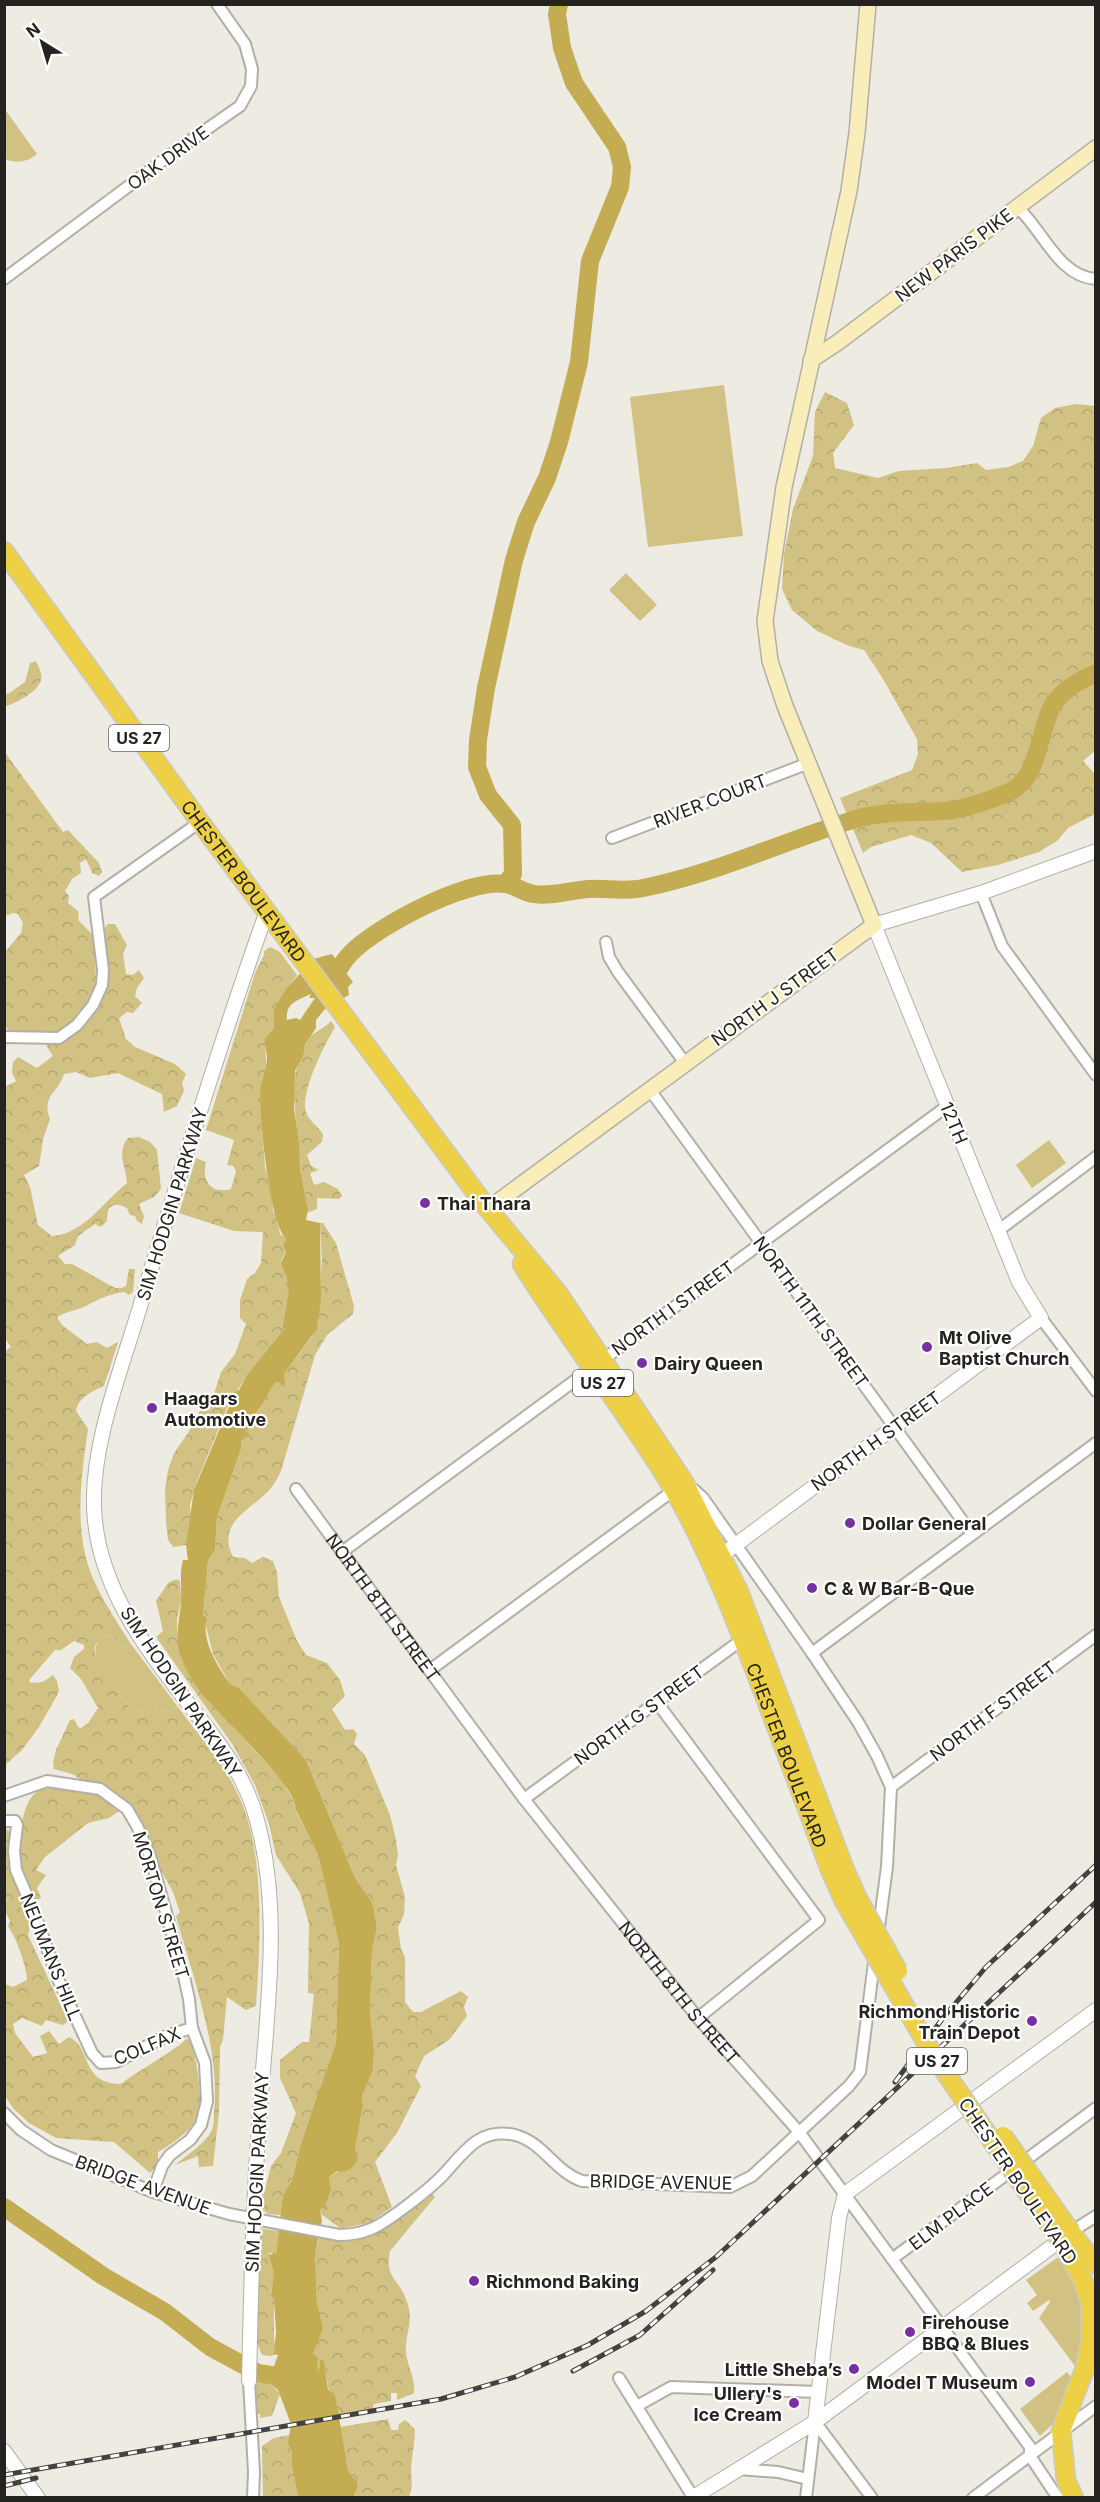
<svg xmlns="http://www.w3.org/2000/svg" width="1100" height="2502" viewBox="0 0 1100 2502" font-family="Inter,sans-serif">
	<style>
		.green { fill: #d1c183 }
		.forest { fill: url(#forest-crowns) }
		.water { fill: #c3ac52; fill-rule: evenodd }
		.lines { fill: none; stroke-linecap: round; stroke-linejoin: round }
		.river { stroke: #c3ac52; stroke-width: 18 }
		.minor-casing { stroke: #b2afa7; stroke-width: 14 }
		.tertiary-casing { stroke: #b2afa7; stroke-width: 16 }
		.secondary-casing { stroke: #b2afa7; stroke-width: 18 }
		.trunk-casing { stroke: #cacac9; stroke-width: 21 }
		.minor { stroke: #fff; stroke-width: 10 }
		.tertiary { stroke: #fff; stroke-width: 14 }
		.secondary { stroke: #f9eeba; stroke-width: 15 }
		.trunk { stroke: #eed046; stroke-width: 18 }
		.rail-casing { stroke: #43423e; stroke-width: 5 }
		.rail { stroke: #fff; stroke-width: 3; stroke-dasharray: 9; stroke-linecap: butt }
		.trunk-bridge-casing { stroke: #cacac9; stroke-width: 21; stroke-linecap: butt }
		.trunk-bridge { stroke: #eed046; stroke-width: 18 }
		.poi-dot { fill: #782fa2; stroke: #fff; stroke-width: 2 }
		.labels { text-anchor: middle; dominant-baseline: central; stroke-width: 4.5; stroke-linejoin: round; paint-order: stroke }
		.shield { fill: #fff; stroke: #666563; stroke-width: 1.5 }
		.shield-label { font-size: 16px; font-weight: bold; fill: #242320 }
		.street-label { font-size: 18px; fill: #242320; stroke: #fff }
		.poi-label { font-size: 18px; font-weight: bold; fill: #242320; stroke: #fff; text-anchor: start }
	</style>
	<defs>
		<pattern id="forest-crowns" width="20" height="18" patternUnits="userSpaceOnUse" patternTransform="scale(1.5)"><rect width="20" height="18" fill="#d1c183"/><path d="M2 6a3 3 0 1 1 6 0M12 15a3 3 0 1 1 6 0" fill="none" stroke="#b3a671"/></pattern>
	</defs>
	<rect width="100%" height="100%" fill="#eeebe2"/>
	<g class="green">
		<path d="M4,108l33,46c-9,8 -21,10 -32,5z"/>
		<polygon points="724,385 743,536 648,547 630,397"/>
		<polygon points="626,573 657,605 640,621 609,590"/>
		<polygon points="270,947 280,952 297,975 291,983 275,957 270,954 264,955 264,951"/>
		<polygon points="1049,1140 1066,1163 1032,1188 1016,1165"/>
		<path d="M111,1635l13,13 7,-4 47,63 -10,5 -19,-4 -15,4c-15,-19 -50,-48 -35,-73z"/>
		<polygon points="263,2229 279,2231 276,2254 274,2252 267,2254 258,2262 259,2230"/>
		<path d="M1057,2258l4,1c7,12 15,25 18,39 5,18 8,54 -4,68l-36,-48 11,-16 -1,-2 -16,11 -6,-8 10,-8 -11,-15z"/>
		<polygon points="1067,2372 1073,2379 1055,2422 1040,2436 1020,2409"/>
	</g>
	<g class="forest">
		<polygon points="825,392 847,403 854,425 833,453 835,468 878,478 899,471 946,468 977,463 986,470 1008,467 1023,461 1033,446 1041,418 1055,408 1076,404 1095,406 1096,750 1083,761 1095,774 1095,814 1068,828 1058,840 1039,852 998,865 962,872 931,843 911,835 871,847 863,853 840,798 912,770 918,754 917,739 883,679 864,650 849,646 817,631 792,610 782,589 784,554 793,509 813,456 815,412"/>
		<path d="M36,661c2,5 7,13 5,19 -2,11 -27,25 -36,26v-13l3,1 17,-12 5,-19z"/>
		<polygon points="4,751 63,832 68,830 99,863 102,872 99,876 92,873 86,859 80,863 81,873 72,879 65,891 69,896 68,903 78,911 79,921 94,936 96,983 87,1007 77,1018 57,1033 9,1032 5,1025 5,952 21,933 23,923 18,914 13,913 5,916"/>
		<path d="M108,924h7l12,21 -4,8 3,21 7,1 6,-5 5,8 -7,10 -2,8 7,7 -9,10 -6,-1 -8,6 7,21 9,8 40,17 11,10 -4,9 2,8 -7,15 -13,6 -2,-18 -44,-21 -28,5 -14,-6 -12,2c-6,20 -23,21 -14,45l-7,20 -4,27 -15,9 6,12 8,38 14,11c32,-2 51,-34 75,-53 -1,-17 -11,-30 1,-45l11,-1 11,5 7,8 4,39 -7,8 -15,7 5,12 -2,8 -5,-3 -2,-5 -5,-1 -3,-7c-8,-4 -12,-5 -19,1l-1,12 -6,6 -6,-3 -17,12 -3,9 -17,11 7,8h7l43,24h7l4,-2 3,-17h6l-2,23 -4,3 -5,-3c-14,2 -24,6 -36,13 -10,5 -21,6 -31,12l5,8 25,19 10,-2 10,6 11,-6 -14,44c-12,5 -26,12 -28,25l12,18c-6,40 -12,85 -3,125 7,32 29,63 46,90l-7,4 -13,-13c-43,8 11,62 23,77l15,-4 19,4 10,-5c23,31 51,62 65,99 22,58 17,139 13,200l-10,4 -19,-13 -4,43 -3,7 -1,65 -6,54 -14,1 -1,-11 -23,9c12,-10 30,-21 37,-35 2,-5 2,-13 2,-19 7,-59 -22,-137 -38,-195l4,-4 -8,-22 -47,-83 -16,11 -21,5 -43,34 -9,13 10,5 -9,13 4,10 -6,3 -7,-18 -12,3 15,35 -3,14 40,86 -5,4 -17,-5 -4,6 -20,-8 -9,6 2,9 18,24 14,-4 -7,-17 9,-5 10,13 10,-7c23,10 11,46 51,47l60,-39 6,-6 5,1c5,17 12,58 8,74 -5,15 -28,31 -41,38v11l-8,10 -36,-31 -58,-4 -27,-15 -16,-15 -8,-12v-112l8,3 14,-7c-1,-16 -10,-40 -19,-54l2,-5 -5,-10v-8l2,-2 -3,-10 1,-64 6,7 9,-3c8,-39 15,-50 56,-39l9,-10 -13,-8 -18,-5 -1,-7 3,-12 14,-30 4,-1 4,8 3,1 7,-5 10,-15 -17,-29 -11,-11 4,-11 10,-8v-4l-10,-4 -13,9h-6l-26,30 2,3 12,-1 10,-7 4,6 2,10 -4,8 -16,28 -17,23 -17,15 -1,-413 7,-5 -7,-10 1,-250 11,-6 -4,-9 1,-10 5,-5 19,11 16,-12 -7,-11c28,-1 56,-32 61,-59 4,-18 -1,-39 -3,-57z"/>
		<path d="M270,954l5,3 16,26 -17,26v19l-9,10 1,27 -6,35 5,68 7,24 1,19 4,6 3,17 6,5 -3,6 3,6 -5,10 6,17 -1,7 3,4 -7,39h3l-37,46 -19,29 -32,78 -7,24 1,16 -5,24 -13,2 -5,-7 -2,-18 -1,-33 3,-19 6,-17 14,-20 16,-30 9,-6 8,-25 14,-18 11,-30 -6,-6v-18l7,-21 8,-6 6,-10 2,-31 -29,-1 -55,-18 17,-55 10,4c-5,18 5,33 25,27l5,-18 -3,-5 -6,-1 7,-25 -28,-10 49,-157 9,-18z"/>
		<path d="M331,1021l4,6c-10,17 -35,65 -29,85 3,9 12,14 17,22l-1,8 -15,13 4,11 8,4 -9,3 4,12 10,-3 14,7 4,7 -3,3 -22,-1v11l-11,4 2,-4 -8,-40 -7,-85c1,-9 13,-45 19,-49 8,-6 11,-6 19,-14z"/>
		<path d="M320,1223h3l13,20 18,63 -1,8 -26,21 -12,20 -34,116c-3,6 -6,12 -10,17 -17,21 -56,33 -38,69l12,1 7,5 11,-6 10,4 4,11 2,25 18,44 9,14 21,8 13,17 5,16 -13,13 13,21 8,-1 4,5 -3,10 11,11 25,60 6,25 2,15 -2,10 9,32 -1,17 -6,14 3,21 4,8v45l8,10h8l40,-21 7,6 -4,10 3,9 -18,24 -25,16 -9,20 6,10 -24,47 -22,29 17,45 -23,16 -25,5h-4l-18,-13 -2,-5c8,-9 11,-20 9,-33l29,-18 -3,-10 8,-44 -1,-9 11,-26 1,-20 -4,-38 2,-62 5,-22 -3,-17 -2,-9 -17,-24 -49,-118 -67,-72 -8,-2 -18,-32 -10,-39 5,-54 7,-11 2,-33 24,-68 1,-13h4l-1,-5 9,-7 -2,-4 12,-18 9,-17 5,-4 6,4v-11l28,-37 6,-13 4,-65z"/>
		<polygon points="176,1579 180,1581 181,1600 177,1620 177,1637 181,1658 190,1676 210,1703 228,1721 281,1779 296,1805 296,1811 318,1855 339,1942 336,2043 320,2088 316,2093 317,2096 300,2147 292,2180 283,2195 281,2215 268,2214 262,2209 262,2201 271,2166 281,2153 296,2113 280,2078 280,2060 302,2042 309,2042 314,1994 308,1993 309,1924 300,1893 276,1855 269,1824 255,1785 233,1745 156,1637 163,1631 156,1601 168,1583"/>
		<path d="M431,2193l4,4 -45,54c-6,28 10,28 17,51 7,18 -2,33 -1,50 1,14 10,27 8,41l-17,7v-7h-6v8l-17,3 -2,6 -34,6 -3,-22 -6,-2 -5,-31 -4,11 -3,1 1,-15 -5,-4 8,-23 -4,-27 -2,-50 4,-16c53,9 72,-15 112,-45z"/>
		<path d="M267,2254h3l4,18 -3,23 3,4c0,18 -1,38 2,55l-5,2 -9,-1 -6,-14 2,-79z"/>
		<polygon points="256,2378 272,2385 280,2394 272,2416 260,2418 260,2414 256,2414"/>
		<path d="M388,2419l3,11h7l1,-6 6,-4 10,9c0,13 -3,26 -4,39 0,13 3,16 -2,29h-56l5,-10 -1,-6 -8,-6 -1,-5 -8,-43z"/>
		<polygon points="289,2435 289,2445 292,2453 293,2469 298,2497 263,2497 262,2446 274,2438"/>
	</g>
	<path class="water" d="M332,954l21,28 -5,5 1,8 -24,14 -9,11v8l-11,17 -2,11 -8,15 -1,37 5,35 1,26 8,40 -2,11 14,3 1,76 -4,30 -33,45 1,12 -7,-5 -5,4 -9,17 -12,17 2,7 -9,5 5,3 -8,3 -1,12 -24,68 -2,33 -7,11 -5,54 4,3c-7,21 12,51 24,67l8,3 67,72 49,118 17,24 2,9 3,17 -5,22 -2,62 4,38 -1,20 -11,26 1,9 -8,44 3,10c-5,8 -11,15 -21,12l-8,6 2,13 -6,15 3,4 -3,1 -2,-3 -3,3 2,10 -7,34 2,50 6,24 -10,26 5,4 -1,15 3,-2v-11h4l4,30 7,4 13,76 2,5 7,6 1,6 -5,10h-55l-6,-32v-12l-4,-10 3,-19 -13,-34 -6,-5 2,-19 4,-11 -4,-1 2,-22 -2,-33 -3,-3 3,-24 -5,-16 5,-4 2,2 7,-59 9,-15 8,-33 17,-51 -1,-4 4,-4 16,-45 3,-100 -21,-88 -22,-45c2,-23 -76,-94 -93,-115 -9,-11 -18,-26 -23,-40 -6,-19 0,-35 1,-54 1,-15 -2,-26 2,-41h5l-2,-15 8,-55 41,-98 4,-2 8,-15 38,-47 -3,1 7,-40 -3,-4 1,-7 -6,-15 5,-11 -3,-7 3,-6c-16,-16 -25,-110 -26,-140 -1,-12 6,-27 7,-40 0,-9 -3,-14 -2,-21l9,-10v-19l12,-20 27,-30zM311,994l-2,4h6l-15,22 -4,-2 -9,2c-2,-17 11,-20 24,-26z"/>
	<g class="lines">
		<g class="river">
			<polyline points="505,884 513,874 512,825 488,795 477,767 478,740 486,688 514,560 526,522 547,478 559,442 579,362 590,261 620,187 622,167 617,147 574,83 562,48 557,14 559,4"/>
			<path d="M328,988c7,-11 13,-25 22,-34 27,-28 116,-75 155,-70 10,1 19,9 29,10 17,3 38,-4 55,-5 17,-1 37,3 54,-1 75,-15 143,-48 216,-70 27,-7 57,-5 85,-7 23,-2 44,-10 65,-19 31,-13 29,-62 44,-87 10,-16 26,-24 43,-32"/>
			<polyline points="4,2207 103,2276 165,2312 210,2347 258,2373 289,2378"/>
		</g>
		<defs>
			<g id="minor">
				<path d="M1017,207c25,21 41,70 79,72"/>
				<polyline points="4,279 177,150 240,106 251,86 252,69 245,44 217,4"/>
				<polyline points="612,838 809,763"/>
				<polyline points="981,893 1002,946 1096,1075"/>
				<polyline points="606,942 609,957 618,972 685,1063"/>
				<polyline points="4,1037 59,1038 77,1025 93,1005 102,985 103,970 94,897 200,822"/>
				<polyline points="650,1090 972,1534"/>
				<polyline points="999,1230 1096,1157"/>
				<polyline points="1041,1318 1096,1391"/>
				<path id="s1" d="M296,1489l228,310 174,219 101,114 231,315v9l28,42"/>
				<polyline points="693,1489 703,1498 812,1653 858,1722 877,1756 891,1787 887,1867 878,1934"/>
				<polyline points="342,1552 946,1107"/>
				<polyline points="812,1653 1096,1443"/>
				<polyline points="430,1670 678,1487"/>
				<polyline points="656,1701 819,1920 698,2018"/>
				<polyline points="891,1787 1096,1635"/>
				<polyline points="4,1796 47,1781 100,1789 127,1809 137,1826 150,1856 183,1972 189,1999 192,2028 205,2063 207,2101 201,2125 190,2140 170,2155 162,2166 153,2192"/>
				<polyline points="524,1799 747,1636"/>
				<polyline points="4,1821 15,1821 17,1825 14,1851 16,1870 36,1917 58,1979 92,2053 101,2063 116,2062 166,2036 192,2028"/>
				<path d="M4,2113l17,17 30,20 102,42 76,22 110,21c11,0 22,-2 32,-6 17,-7 60,-41 73,-55 21,-23 36,-47 71,-39 28,7 39,36 67,46l148,6 22,-11 97,-90 11,-14 15,-117"/>
				<polyline points="1071,2232 1096,2216"/>
				<polyline points="892,2259 1096,2108"/>
				<polyline points="619,2378 693,2497"/>
				<polyline points="249,2381 254,2472 253,2498"/>
				<polyline points="637,2406 671,2387 818,2392"/>
				<polyline points="815,2422 872,2498"/>
				<polyline points="738,2469 778,2472 808,2479"/>
				<polyline points="806,2498 815,2422"/>
				<polyline points="973,2498 1096,2406"/>
			</g>
			<g id="tertiary">
				<polyline points="714,1561 1041,1318 1019,1282 874,925 981,893 1096,851"/>
				<path d="M249,2381c2,-90 4,-180 11,-271 6,-95 23,-200 -4,-293 -11,-41 -36,-73 -62,-106 -47,-61 -98,-125 -100,-205 -2,-63 27,-136 45,-196 40,-134 81,-268 128,-399"/>
				<polyline points="815,2422 839,2218 845,2194 1096,2010"/>
				<polyline points="4,2451 38,2498"/>
				<polyline points="692,2498 815,2422 1066,2236"/>
			</g>
			<g id="secondary">
				<polyline points="811,360 837,343 1096,148"/>
				<polyline points="488,1209 874,925 785,706 770,661 765,621 784,487 849,191 857,133 868,4"/>
			</g>
			<g id="trunk">
				<path id="s2" d="M4,551l196,271 288,387 70,84 126,189 55,110 106,278"/>
				<path id="s3" d="M522,1264c47,77 106,148 152,226 36,63 62,131 88,199 23,61 46,122 69,183"/>
				<polyline points="1071,2232 1096,2265"/>
				<polyline points="1060,2240 1082,2278 1090,2301 1091,2339 1085,2368 1061,2431 1066,2480 1074,2498"/>
			</g>
		</defs>
		<use href="#minor" class="minor-casing"/>
		<use href="#tertiary" class="tertiary-casing"/>
		<use href="#secondary" class="secondary-casing"/>
		<use href="#trunk" class="trunk-casing"/>
		<use href="#minor" class="minor"/>
		<use href="#tertiary" class="tertiary"/>
		<use href="#secondary" class="secondary"/>
		<use href="#trunk" class="trunk"/>
		<defs>
			<g id="rail">
				<polyline points="895,2082 943,2018 986,1967 1096,1865"/>
				<polyline points="573,2371 640,2335 713,2270"/>
				<polyline points="4,2475 441,2399 515,2377 588,2345 646,2311 716,2257 1096,1902"/>
				<polyline points="4,2486 36,2478"/>
			</g>
		</defs>
		<use href="#rail" class="rail-casing"/>
		<use href="#rail" class="rail"/>
		<defs>
			<g id="trunk-bridge">
				<polyline points="845,1870 858,1899 898,1971"/>
				<polyline points="831,1872 844,1901 932,2053 1060,2240"/>
				<polyline points="1003,2136 1071,2232"/>
			</g>
		</defs>
		<use href="#trunk-bridge" class="trunk-bridge-casing"/>
		<use href="#trunk-bridge" class="trunk-bridge"/>
	</g>
	<g class="poi-dot">
		<circle cx="425" cy="1203" r="6"/>
		<circle cx="927" cy="1347" r="6"/>
		<circle cx="642" cy="1363" r="6"/>
		<circle cx="152" cy="1408" r="6"/>
		<circle cx="850" cy="1523" r="6"/>
		<circle cx="812" cy="1588" r="6"/>
		<circle cx="1032" cy="2021" r="6"/>
		<circle cx="474" cy="2281" r="6"/>
		<circle cx="910" cy="2332" r="6"/>
		<circle cx="854" cy="2369" r="6"/>
		<circle cx="1030" cy="2382" r="6"/>
		<circle cx="794" cy="2403" r="6"/>
	</g>
	<g class="labels">
		<g class="shield">
			<rect x="109" y="725" width="60" height="26" rx="4.5"/>
			<rect x="573" y="1370" width="60" height="26" rx="4.5"/>
			<rect x="907" y="2048" width="60" height="26" rx="4.5"/>
		</g>
		<g class="shield-label">
			<text x="139" y="738">US 27</text>
			<text x="603" y="1383">US 27</text>
			<text x="937" y="2061">US 27</text>
		</g>
		<g class="street-label">
			<text transform="translate(168 158) rotate(-36)">OAK DRIVE</text>
			<text transform="translate(954 255) rotate(-37)">NEW PARIS PIKE</text>
			<text transform="translate(710 801) rotate(-21)">RIVER COURT</text>
			<text stroke="none"><textPath href="#s2" startOffset="408">CHESTER BOULEVARD</textPath></text>
			<text transform="translate(775 997) rotate(-36)">NORTH J STREET</text>
			<text transform="translate(954 1123) rotate(67)">12TH</text>
			<text transform="translate(172 1204) rotate(-73)">SIM HODGIN PARKWAY</text>
			<text transform="translate(673 1308) rotate(-36)">NORTH I STREET</text>
			<text transform="translate(811 1312) rotate(54)">NORTH 11TH STREET</text>
			<text transform="translate(876 1441) rotate(-36)">NORTH H STREET</text>
			<text stroke="none"><textPath href="#s1" startOffset="147">NORTH 8TH STREET</textPath></text>
			<text transform="translate(181 1692) rotate(56)">SIM HODGIN PARKWAY</text>
			<text transform="translate(993 1711) rotate(-37)">NORTH F STREET</text>
			<text transform="translate(639 1715) rotate(-36)">NORTH G STREET</text>
			<text stroke="none"><textPath href="#s3" startOffset="561">CHESTER BOULEVARD</textPath></text>
			<text transform="translate(161 1905) rotate(73)">MORTON STREET</text>
			<text transform="translate(51 1957) rotate(68)">NEUMANS HILL</text>
			<text stroke="none"><textPath href="#s1" startOffset="633">NORTH 8TH STREET</textPath></text>
			<text transform="translate(147 2046) rotate(-23)">COLFAX</text>
			<text transform="translate(257 2172) rotate(-87)">SIM HODGIN PARKWAY</text>
			<text transform="translate(1018 2181) rotate(56)">CHESTER BOULEVARD</text>
			<text transform="translate(661 2182) rotate(1)">BRIDGE AVENUE</text>
			<text transform="translate(143 2185) rotate(20)">BRIDGE AVENUE</text>
			<text transform="translate(951 2216) rotate(-37)">ELM PLACE</text>
		</g>
		<g class="poi-label">
			<text x="437" y="1203">Thai Thara</text>
			<text x="939" y="1337">Mt Olive<tspan x="939" dy="21">Baptist Church</tspan></text>
			<text x="654" y="1363">Dairy Queen</text>
			<text x="164" y="1398">Haagars<tspan x="164" dy="21">Automotive</tspan></text>
			<text x="862" y="1523">Dollar General</text>
			<text x="824" y="1588">C &amp; W Bar-B-Que</text>
			<text x="1020" y="2011" text-anchor="end">Richmond Historic<tspan x="1020" dy="21">Train Depot</tspan></text>
			<text x="486" y="2281">Richmond Baking</text>
			<text x="922" y="2322">Firehouse<tspan x="922" dy="21">BBQ &amp; Blues</tspan></text>
			<text x="842" y="2369" text-anchor="end">Little Sheba’s</text>
			<text x="1018" y="2382" text-anchor="end">Model T Museum</text>
			<text x="782" y="2393" text-anchor="end">Ullery's<tspan x="782" dy="21">Ice Cream</tspan></text>
		</g>
	</g>
	<rect width="1100" height="2502" fill="none" stroke="#242320" stroke-width="12"/>
	<g transform="translate(42 42) rotate(323)" stroke="#ffffff" stroke-width="4.5" paint-order="stroke">
	<path d="M0-4.5L10 22L0 15L-10 22Z" fill="#242320"/>
	<text y="-9" font-size="16" font-weight="bold" text-anchor="middle" fill="#242320">N</text>
	</g>
</svg>
